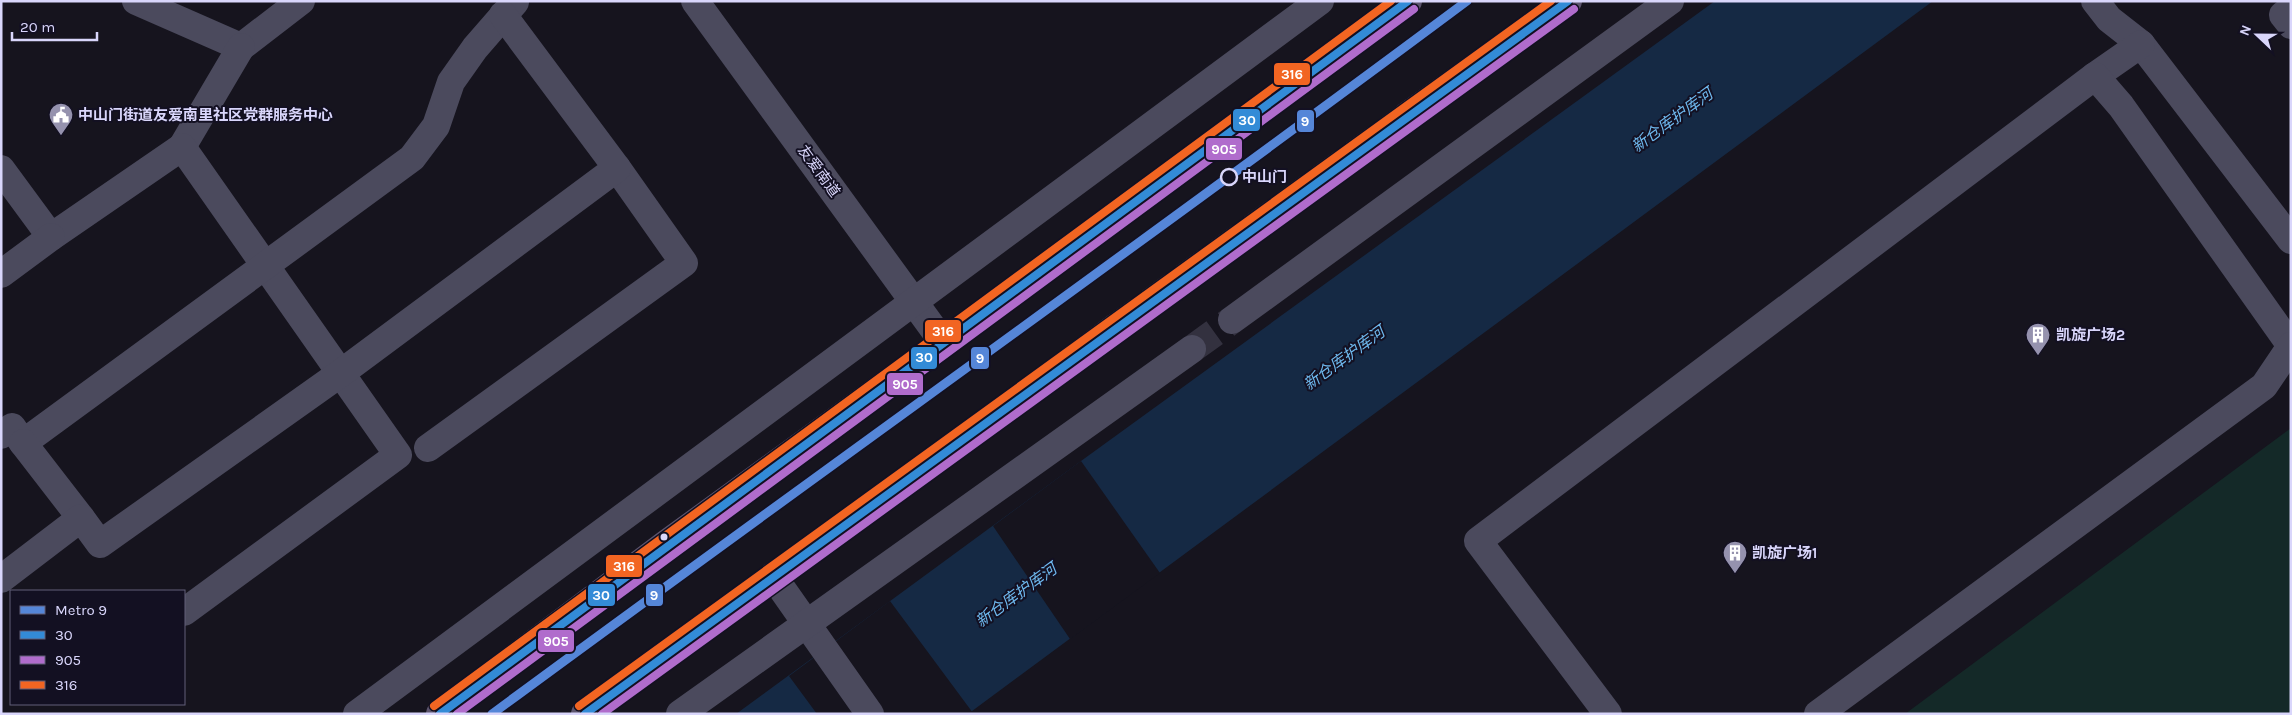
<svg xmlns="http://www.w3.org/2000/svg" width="2292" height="715" viewBox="0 0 2292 715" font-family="Karla,'Noto Sans SC',sans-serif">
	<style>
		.green { fill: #142928 }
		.water { fill: #152944 }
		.pier { fill: #16141e }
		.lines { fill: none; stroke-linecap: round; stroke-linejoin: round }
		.minor-tunnel { stroke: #33313f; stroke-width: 28; stroke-dasharray: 28 14; stroke-linecap: butt }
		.major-tunnel { stroke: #33313f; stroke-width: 28; stroke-dasharray: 28 14; stroke-linecap: butt }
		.minor { stroke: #4b4a5d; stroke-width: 28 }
		.major { stroke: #5d556e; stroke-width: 28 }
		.bus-1-casing { stroke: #131022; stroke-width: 11 }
		.bus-2-casing { stroke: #131022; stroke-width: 11 }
		.bus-3-casing { stroke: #131022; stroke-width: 11 }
		.bus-1 { stroke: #338bd7; stroke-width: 8 }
		.bus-2 { stroke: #b06ccc; stroke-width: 8 }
		.bus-3 { stroke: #f26522; stroke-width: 8 }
		.metro-1-casing { stroke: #131022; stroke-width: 12 }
		.metro-1 { stroke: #5586d8; stroke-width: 9 }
		.stop-dot { fill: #131022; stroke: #d9d6fb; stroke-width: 2.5 }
		.bus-dot { fill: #d9d6fb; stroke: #131022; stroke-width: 2 }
		.labels { text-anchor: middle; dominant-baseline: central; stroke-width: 4; stroke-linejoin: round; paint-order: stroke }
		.poi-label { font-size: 15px; font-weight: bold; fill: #d9d6fb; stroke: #131022; text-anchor: start }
		.street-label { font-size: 15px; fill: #d9d6fb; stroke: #131022 }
		.stop-label { font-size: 15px; font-weight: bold; fill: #d9d6fb; stroke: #131022; text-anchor: start }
		.water-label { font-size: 16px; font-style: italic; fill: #6fbaf0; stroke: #131022 }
		.line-badge { stroke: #131022; stroke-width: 2 }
		.badge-label { font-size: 14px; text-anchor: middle; font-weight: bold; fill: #fff }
	</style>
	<rect width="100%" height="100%" fill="#16141e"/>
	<polygon class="green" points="2291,428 2291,714 1905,714"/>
	<polygon class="water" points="1715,1 1933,1 968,714 736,714 1081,461"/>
	<g class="pier">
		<polygon points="1081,461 1160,573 1070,639 993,526"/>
		<polygon points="890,601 973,713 817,714 789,676"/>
	</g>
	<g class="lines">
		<polyline class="minor-tunnel" points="1192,349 1232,320"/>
		<g class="major-tunnel">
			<polyline points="1064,255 1353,42"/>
			<polyline points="1116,327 1407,116"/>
		</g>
		<g class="minor">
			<polyline points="136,1 241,47 301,1"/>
			<polyline points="695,1 943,342"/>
			<polyline points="2095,1 2109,19 2141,44 2291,240"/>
			<polyline points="2291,9 2283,15 2291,25"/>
			<polyline points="2095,76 2141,44"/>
			<polyline points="182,147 241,47"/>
			<polyline points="1,169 51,237 182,147 398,455 184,612"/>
			<polyline points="1,274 51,237"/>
			<polyline points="1232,320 1670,1"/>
			<polyline points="1,435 12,427 23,443 412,158 436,126 451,82 475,48 515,2"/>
			<polyline points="23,443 81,518"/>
			<polyline points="428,448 684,263 617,168"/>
			<polyline points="773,576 870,714"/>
			<polyline points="1,579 81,518 100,544 341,373 617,168 503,15"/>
			<polyline points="357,714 1320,1"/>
			<polyline points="680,714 1192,349"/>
			<polyline points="1608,714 1478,541 2095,76 2121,106 2291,346"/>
			<polyline points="1818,714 2264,386 2291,346"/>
		</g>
		<g class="major">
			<polyline points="1353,42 1408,1"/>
			<polyline points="1407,116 1568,1"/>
			<polyline points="440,714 666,544 1064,255"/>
			<polyline points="585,714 986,424 1116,327"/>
		</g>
		<defs>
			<g id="bus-1">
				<polyline points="440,714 1408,1"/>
				<polyline points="585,714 1568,1"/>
			</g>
			<g id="bus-2">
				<polyline points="457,714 1414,9"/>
				<polyline points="602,714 1574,9"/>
			</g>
			<g id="bus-3">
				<polyline points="434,706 1391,1"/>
				<polyline points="579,706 1551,1"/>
			</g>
		</defs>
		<use href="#bus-1" class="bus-1-casing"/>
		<use href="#bus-2" class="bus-2-casing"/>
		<use href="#bus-3" class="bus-3-casing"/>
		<use href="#bus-1" class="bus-1"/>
		<use href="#bus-2" class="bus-2"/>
		<use href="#bus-3" class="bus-3"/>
		<defs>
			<path id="metro-1" d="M492,714c324,-239 652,-472 975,-713"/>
		</defs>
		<use href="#metro-1" class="metro-1-casing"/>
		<use href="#metro-1" class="metro-1"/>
	</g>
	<defs>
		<symbol id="civic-pin" viewBox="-11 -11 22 30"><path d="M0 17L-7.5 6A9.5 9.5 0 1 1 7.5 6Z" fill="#9592ae" stroke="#131022"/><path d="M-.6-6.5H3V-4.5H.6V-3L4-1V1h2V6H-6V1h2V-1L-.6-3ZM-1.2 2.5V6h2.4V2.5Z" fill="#fff"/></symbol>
		<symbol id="building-pin" viewBox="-11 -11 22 30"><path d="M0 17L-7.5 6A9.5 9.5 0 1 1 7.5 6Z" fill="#9592ae" stroke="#131022"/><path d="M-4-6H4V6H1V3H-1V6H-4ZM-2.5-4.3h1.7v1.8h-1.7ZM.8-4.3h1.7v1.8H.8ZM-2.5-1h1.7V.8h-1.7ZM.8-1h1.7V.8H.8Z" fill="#fff"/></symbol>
	</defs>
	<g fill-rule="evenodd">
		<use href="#civic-pin" x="47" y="101" width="28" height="38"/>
		<use href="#building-pin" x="2024" y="321" width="28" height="38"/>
		<use href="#building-pin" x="1721" y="539" width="28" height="38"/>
	</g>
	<circle class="stop-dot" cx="1229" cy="177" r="8"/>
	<circle class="bus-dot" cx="664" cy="537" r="4.5"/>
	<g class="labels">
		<g class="poi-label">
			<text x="78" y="115">中山门街道友爱南里社区党群服务中心</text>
			<text x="2056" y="335">凯旋广场2</text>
			<text x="1752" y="553">凯旋广场1</text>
		</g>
		<g class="street-label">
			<text transform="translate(819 171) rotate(54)">友爱南道</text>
		</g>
		<g class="stop-label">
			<text x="1242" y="177">中山门</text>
		</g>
		<g class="water-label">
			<text transform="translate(1672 120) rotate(-36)">新仓库护库河</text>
			<text transform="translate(1344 358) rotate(-36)">新仓库护库河</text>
			<text transform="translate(1016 595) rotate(-36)">新仓库护库河</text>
		</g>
	</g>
	<g class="line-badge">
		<rect x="1273" y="62" width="38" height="24" rx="5" fill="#f26522"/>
		<rect x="1232" y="108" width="29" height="24" rx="5" fill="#338bd7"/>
		<rect x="1296" y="109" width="19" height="24" rx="5" fill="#5586d8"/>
		<rect x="1205" y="137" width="38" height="24" rx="5" fill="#b06ccc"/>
		<rect x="924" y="319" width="38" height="24" rx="5" fill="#f26522"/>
		<rect x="910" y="346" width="28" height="24" rx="5" fill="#338bd7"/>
		<rect x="970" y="346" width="20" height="24" rx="5" fill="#5586d8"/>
		<rect x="886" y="372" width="38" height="24" rx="5" fill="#b06ccc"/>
		<rect x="605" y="554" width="38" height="24" rx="5" fill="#f26522"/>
		<rect x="645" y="583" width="19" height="24" rx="5" fill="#5586d8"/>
		<rect x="587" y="583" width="29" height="24" rx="5" fill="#338bd7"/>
		<rect x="537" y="629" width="38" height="24" rx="5" fill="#b06ccc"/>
	</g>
	<g class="badge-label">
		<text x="1292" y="79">316</text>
		<text x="1247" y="125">30</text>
		<text x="1305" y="126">9</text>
		<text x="1224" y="154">905</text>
		<text x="943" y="336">316</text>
		<text x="924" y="362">30</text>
		<text x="980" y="363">9</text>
		<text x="905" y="389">905</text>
		<text x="624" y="571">316</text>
		<text x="654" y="600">9</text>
		<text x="601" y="600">30</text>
		<text x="556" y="646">905</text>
	</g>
	<rect width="2292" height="715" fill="none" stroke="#d9d6fb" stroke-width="5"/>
	<rect x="10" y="590" width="175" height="115" fill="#131022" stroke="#625f79"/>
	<rect x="20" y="606" width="25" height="8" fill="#5586d8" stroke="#625f79"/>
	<text x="55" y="615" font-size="15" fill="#d9d6fb">Metro 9</text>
	<rect x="20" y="631" width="25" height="8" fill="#338bd7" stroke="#625f79"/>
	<text x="55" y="640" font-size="15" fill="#d9d6fb">30</text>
	<rect x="20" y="656" width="25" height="8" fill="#b06ccc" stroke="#625f79"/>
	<text x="55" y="665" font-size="15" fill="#d9d6fb">905</text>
	<rect x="20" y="681" width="25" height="8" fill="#f26522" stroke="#625f79"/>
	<text x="55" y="690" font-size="15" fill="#d9d6fb">316</text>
	<g transform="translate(2257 35) rotate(292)" stroke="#131022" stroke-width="4" paint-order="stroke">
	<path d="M0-4L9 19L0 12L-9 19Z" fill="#d9d6fb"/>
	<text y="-8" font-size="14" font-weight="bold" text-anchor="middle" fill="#d9d6fb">N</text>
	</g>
	<path d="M12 32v8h85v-8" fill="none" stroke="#d9d6fb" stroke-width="2.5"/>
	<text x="20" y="32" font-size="15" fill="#d9d6fb" stroke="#131022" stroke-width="4" paint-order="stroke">20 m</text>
</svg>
